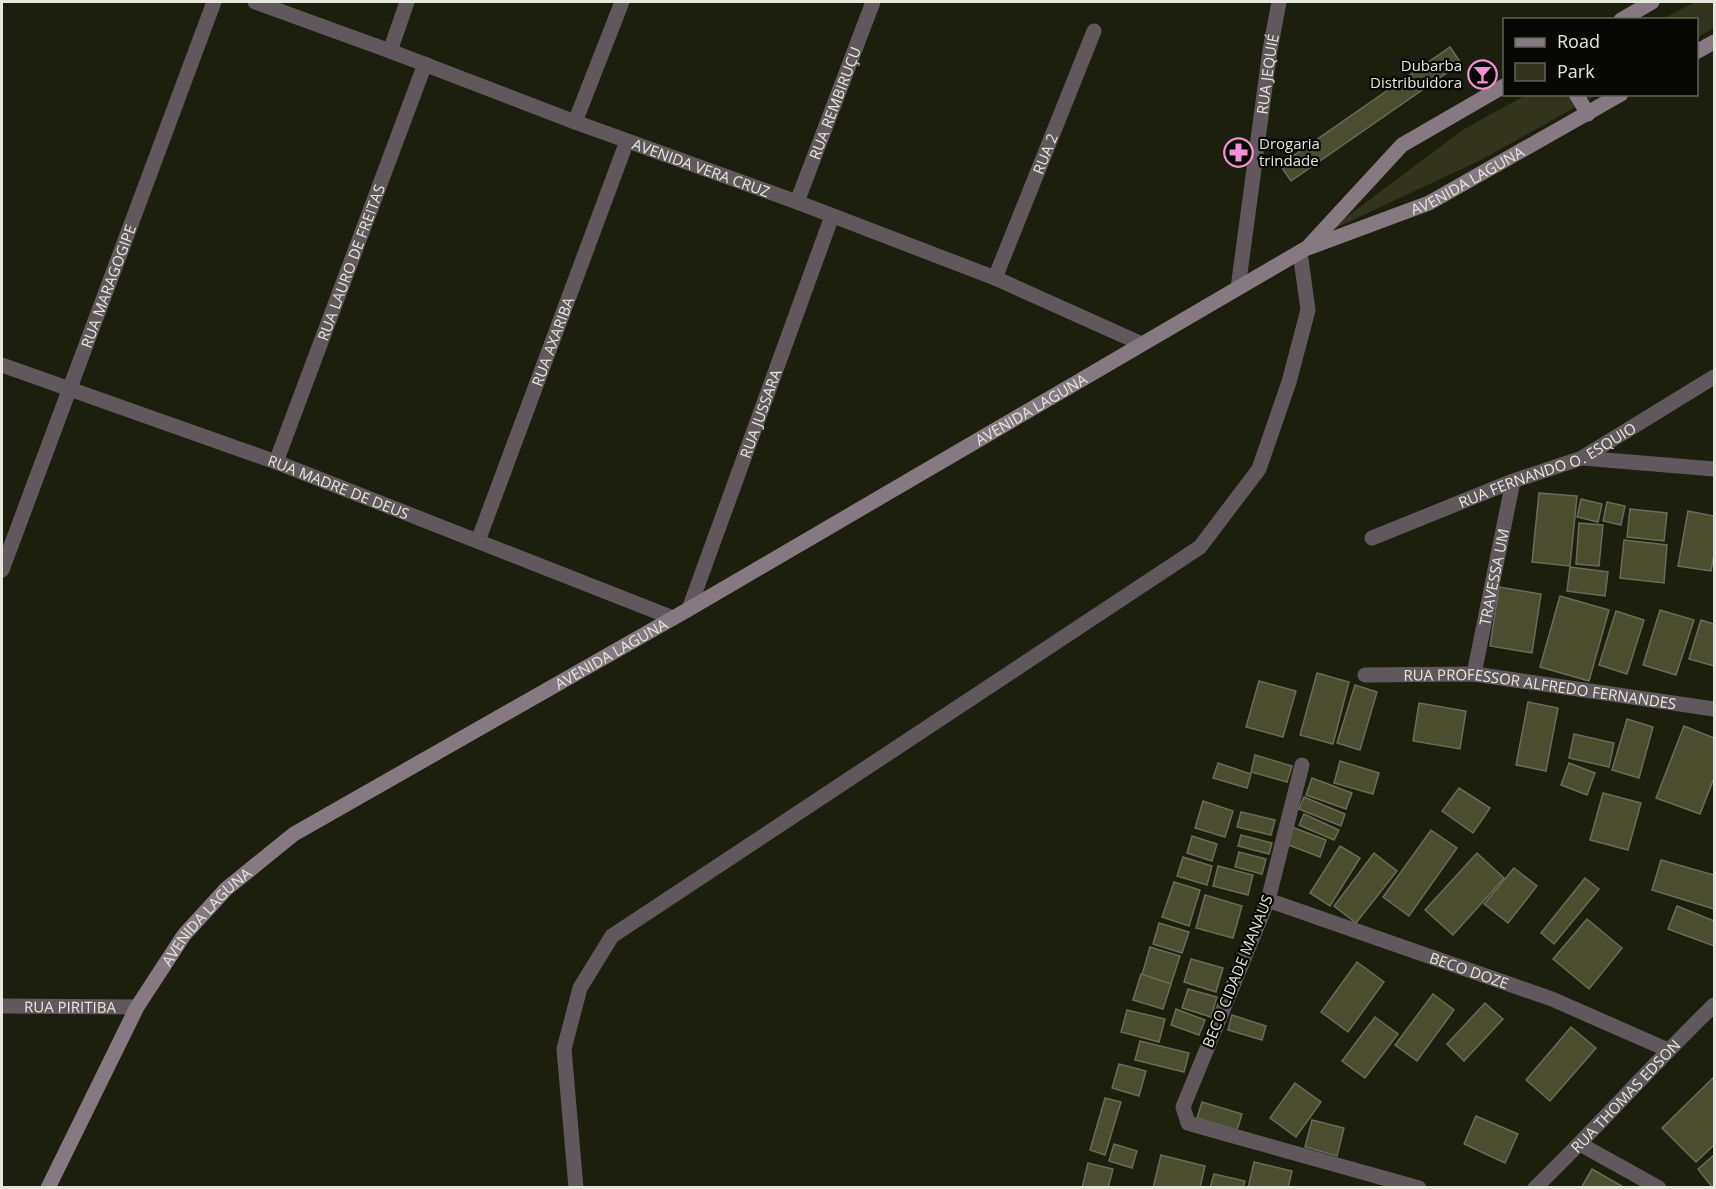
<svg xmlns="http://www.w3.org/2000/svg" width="1716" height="1189" viewBox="0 0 1716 1189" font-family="'Open Sans',sans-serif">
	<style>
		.green { fill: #32341d }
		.building { fill: #4a4e2e; stroke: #696c59; stroke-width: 1.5 }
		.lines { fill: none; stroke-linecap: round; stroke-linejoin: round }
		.service { stroke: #60585d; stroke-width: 15 }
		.minor { stroke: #60585d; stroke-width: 15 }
		.secondary { stroke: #867981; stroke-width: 15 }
		.labels { text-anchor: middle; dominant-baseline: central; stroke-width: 4.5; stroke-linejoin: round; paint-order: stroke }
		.poi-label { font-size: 15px; fill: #e6e8dd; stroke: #070803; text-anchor: end }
		.street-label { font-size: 15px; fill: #e6e8dd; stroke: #070803 }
	</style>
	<rect width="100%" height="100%" fill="#1c1e0e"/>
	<g class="green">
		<polygon points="1695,2 1714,2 1714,28 1697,38 1696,20 1662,19"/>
		<polygon points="1526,95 1597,95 1481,160 1325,233 1464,129"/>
	</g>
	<g class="building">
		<polygon points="1450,47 1461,63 1291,181 1280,165"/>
		<polygon points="1539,493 1577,496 1570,566 1532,562"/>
		<polygon points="1581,499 1602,504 1598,522 1577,517"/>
		<polygon points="1607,502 1625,506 1621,525 1603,521"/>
		<polygon points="1630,509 1667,513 1664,541 1627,537"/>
		<polygon points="1688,511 1714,516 1714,554 1711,571 1678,566"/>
		<polygon points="1579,523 1603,525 1599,566 1576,564"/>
		<polygon points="1624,540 1667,545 1664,583 1620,578"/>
		<polygon points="1570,567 1608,572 1605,596 1567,591"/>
		<polygon points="1499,587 1541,594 1532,653 1490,646"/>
		<polygon points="1560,596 1609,610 1589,681 1540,667"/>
		<polygon points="1660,610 1694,620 1676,675 1643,665"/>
		<polygon points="1616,611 1644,620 1627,674 1599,665"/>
		<polygon points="1701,620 1714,624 1714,666 1689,659"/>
		<polygon points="1317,673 1349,682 1333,744 1300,735"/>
		<polygon points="1259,681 1296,691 1283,737 1246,727"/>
		<polygon points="1355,685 1377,692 1360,750 1337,743"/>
		<polygon points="1528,702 1558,708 1546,771 1516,765"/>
		<polygon points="1419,703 1466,711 1460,749 1413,741"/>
		<polygon points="1627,719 1653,727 1639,778 1612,770"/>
		<polygon points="1684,726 1714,738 1714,778 1700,814 1656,798"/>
		<polygon points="1574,734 1614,743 1609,767 1569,758"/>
		<polygon points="1255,755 1292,766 1287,782 1251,772"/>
		<polygon points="1340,761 1379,773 1373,794 1334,783"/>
		<polygon points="1218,763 1251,774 1247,788 1213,778"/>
		<polygon points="1569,763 1595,773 1587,795 1561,785"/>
		<polygon points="1312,778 1352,793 1346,809 1306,795"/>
		<polygon points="1459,788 1490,808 1473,833 1442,811"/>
		<polygon points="1603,793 1641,803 1628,850 1590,840"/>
		<polygon points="1304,797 1345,814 1341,826 1299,809"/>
		<polygon points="1203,801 1233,811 1225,837 1195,828"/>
		<polygon points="1241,812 1275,820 1271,835 1237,827"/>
		<polygon points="1304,814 1339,830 1334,840 1299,825"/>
		<polygon points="1292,827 1326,840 1320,857 1286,844"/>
		<polygon points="1431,830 1457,848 1409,916 1383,897"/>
		<polygon points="1241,835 1272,843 1269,854 1238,846"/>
		<polygon points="1192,836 1217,844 1212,861 1187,853"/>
		<polygon points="1340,846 1360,858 1330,906 1310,893"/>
		<polygon points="1239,852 1266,859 1262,874 1235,867"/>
		<polygon points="1374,853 1397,871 1356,923 1334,906"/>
		<polygon points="1477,853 1504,878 1453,935 1425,910"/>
		<polygon points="1183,857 1212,866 1207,885 1177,876"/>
		<polygon points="1661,860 1714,875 1714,909 1652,890"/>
		<polygon points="1218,866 1253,875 1248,895 1213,886"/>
		<polygon points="1514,868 1537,886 1508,923 1484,904"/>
		<polygon points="1585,878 1599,889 1554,944 1541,933"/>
		<polygon points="1174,882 1200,890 1189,926 1162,917"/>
		<polygon points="1205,895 1242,906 1233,938 1196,928"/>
		<polygon points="1677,906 1714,921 1714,946 1668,929"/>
		<polygon points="1587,919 1622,948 1589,989 1553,959"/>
		<polygon points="1159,923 1189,932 1182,953 1153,944"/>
		<polygon points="1150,947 1180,956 1171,984 1142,975"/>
		<polygon points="1191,959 1223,968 1216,992 1184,982"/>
		<polygon points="1357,962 1384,982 1348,1032 1321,1012"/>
		<polygon points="1141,974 1171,984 1163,1009 1133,1000"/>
		<polygon points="1188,989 1217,997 1211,1017 1182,1008"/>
		<polygon points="1433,994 1454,1010 1417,1061 1395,1045"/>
		<polygon points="1485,1003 1503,1019 1464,1061 1447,1044"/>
		<polygon points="1176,1009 1205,1020 1199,1035 1171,1025"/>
		<polygon points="1127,1010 1165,1019 1159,1042 1121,1032"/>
		<polygon points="1232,1015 1266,1026 1262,1040 1228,1030"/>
		<polygon points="1375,1017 1398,1034 1365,1078 1342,1061"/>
		<polygon points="1571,1027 1596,1048 1550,1101 1526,1080"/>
		<polygon points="1140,1041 1189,1053 1184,1072 1135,1060"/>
		<polygon points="1119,1064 1146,1071 1139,1096 1112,1088"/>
		<polygon points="1714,1077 1714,1145 1696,1162 1662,1128"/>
		<polygon points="1295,1083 1321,1102 1296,1137 1270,1118"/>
		<polygon points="1105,1098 1121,1102 1105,1155 1090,1150"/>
		<polygon points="1202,1102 1242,1114 1237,1130 1197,1118"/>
		<polygon points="1476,1116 1518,1134 1505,1163 1464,1144"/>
		<polygon points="1312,1120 1344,1128 1337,1156 1305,1147"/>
		<polygon points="1114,1144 1137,1151 1132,1168 1109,1161"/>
		<polygon points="1161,1155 1205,1166 1200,1188 1153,1188"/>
		<polygon points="1714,1155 1714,1188 1713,1188 1698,1169"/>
		<polygon points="1254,1162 1292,1171 1288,1188 1248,1188"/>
		<polygon points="1088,1163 1113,1169 1108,1188 1082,1188"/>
		<polygon points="1592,1169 1625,1188 1581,1188"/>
		<polygon points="1214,1174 1245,1181 1243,1188 1210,1188"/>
	</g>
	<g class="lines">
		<polyline class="service" points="576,1188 564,1049 580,988 612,936 1200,547 1259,469 1289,382 1308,310 1300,252"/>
		<g class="minor">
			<path id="s1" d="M255,2l135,49 185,71 222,80 198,76 147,66"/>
			<polyline points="390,51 407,2"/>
			<polyline points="575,122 622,2"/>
			<path id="s2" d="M797,202l76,-200"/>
			<path id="s3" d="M995,278l99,-247"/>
			<path id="s4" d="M1238,288l32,-238 9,-48"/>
			<path id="s5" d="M2,365l274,97 397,156"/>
			<polyline points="1582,458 1714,469"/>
			<path id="s6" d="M276,462l149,-398"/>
			<path id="s7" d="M1372,538l141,-57 69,-23 132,-81"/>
			<path id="s8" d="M478,541l149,-400"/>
			<path id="s9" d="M2,570l212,-568"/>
			<path id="s10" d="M689,609l143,-393"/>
			<path id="s11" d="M1474,674l39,-193"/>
			<path id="s12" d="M1365,675l109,-1 240,35"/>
			<polyline points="1302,765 1268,900 1183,1107 1188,1123 1205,1128 1419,1188"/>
			<path id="s13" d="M1268,900l284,99 116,51"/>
			<path id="s14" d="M2,1006l135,1"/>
			<polyline points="1580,1144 1659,1188"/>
			<path id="s15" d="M1535,1188c62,-60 118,-124 179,-183"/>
		</g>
		<g class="secondary">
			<polyline points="1621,20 1652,2"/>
			<polyline points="1696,52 1714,42"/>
			<polyline points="1576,94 1588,114"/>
			<polyline points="1307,248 1402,145 1504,86"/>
			<path id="s16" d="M48,1188l89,-181 47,-72 42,-46 68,-55 395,-225 616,-360 124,-46 192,-109"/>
		</g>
	</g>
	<defs>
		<symbol id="bar-ring" viewBox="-11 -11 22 22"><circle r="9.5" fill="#070803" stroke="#f491d4" stroke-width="1.5"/><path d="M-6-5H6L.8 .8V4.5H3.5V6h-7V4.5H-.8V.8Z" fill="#f491d4"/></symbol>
		<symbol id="pharmacy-ring" viewBox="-11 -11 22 22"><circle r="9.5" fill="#070803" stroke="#f491d4" stroke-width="1.5"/><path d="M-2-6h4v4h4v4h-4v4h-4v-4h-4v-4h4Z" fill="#f491d4"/></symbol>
	</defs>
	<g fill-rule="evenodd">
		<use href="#bar-ring" x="1466" y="58" width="33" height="33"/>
		<use href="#pharmacy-ring" x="1222" y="136" width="33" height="33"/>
	</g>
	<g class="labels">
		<g class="poi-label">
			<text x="1462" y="65">Dubarba<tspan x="1462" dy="17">Distribuidora</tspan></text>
			<text x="1259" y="143" text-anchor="start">Drogaria<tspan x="1259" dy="17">trindade</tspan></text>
		</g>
		<g class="street-label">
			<text stroke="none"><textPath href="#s4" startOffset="216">RUA JEQUIÉ</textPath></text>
			<text stroke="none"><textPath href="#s2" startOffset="106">RUA REMBIRUÇU</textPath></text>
			<text stroke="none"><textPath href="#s3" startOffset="134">RUA 2</textPath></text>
			<text stroke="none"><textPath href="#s1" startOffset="476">AVENIDA VERA CRUZ</textPath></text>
			<text stroke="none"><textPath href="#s16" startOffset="1782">AVENIDA LAGUNA</textPath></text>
			<text stroke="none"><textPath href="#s6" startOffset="213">RUA LAURO DE FREITAS</textPath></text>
			<text stroke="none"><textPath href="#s9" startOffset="303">RUA MARAGOGIPE</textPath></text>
			<text stroke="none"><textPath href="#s8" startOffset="213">RUA AXARIBA</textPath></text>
			<text stroke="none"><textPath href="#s16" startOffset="1288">AVENIDA LAGUNA</textPath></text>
			<text stroke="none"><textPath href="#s10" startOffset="208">RUA JUSSARA</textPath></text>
			<text stroke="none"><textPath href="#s7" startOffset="190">RUA FERNANDO O. ESQUIO</textPath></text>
			<text stroke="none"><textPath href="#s5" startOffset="358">RUA MADRE DE DEUS</textPath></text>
			<text stroke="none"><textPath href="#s11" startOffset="99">TRAVESSA UM</textPath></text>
			<text stroke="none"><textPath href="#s16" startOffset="802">AVENIDA LAGUNA</textPath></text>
			<text stroke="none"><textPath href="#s12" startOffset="176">RUA PROFESSOR ALFREDO FERNANDES</textPath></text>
			<text stroke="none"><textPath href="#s16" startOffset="316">AVENIDA LAGUNA</textPath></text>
			<text transform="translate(1237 971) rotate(-68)">BECO CIDADE MANAUS</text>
			<text stroke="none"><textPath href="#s13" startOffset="213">BECO DOZE</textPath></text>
			<text stroke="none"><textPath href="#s14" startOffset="68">RUA PIRITIBA</textPath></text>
			<text stroke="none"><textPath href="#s15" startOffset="129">RUA THOMAS EDSON</textPath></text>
		</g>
	</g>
	<rect width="1716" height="1189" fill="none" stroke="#e6e8dd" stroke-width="6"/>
	<rect x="1503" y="18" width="195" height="78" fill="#070803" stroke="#60625a" stroke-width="1.5"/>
	<rect x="1515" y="38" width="30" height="9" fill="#867981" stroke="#60625a" stroke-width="1.5"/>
	<text x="1557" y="48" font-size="18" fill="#e6e8dd">Road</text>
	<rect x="1515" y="63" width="30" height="18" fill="#32341d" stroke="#60625a" stroke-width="1.5"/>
	<text x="1557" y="78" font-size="18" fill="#e6e8dd">Park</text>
</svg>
